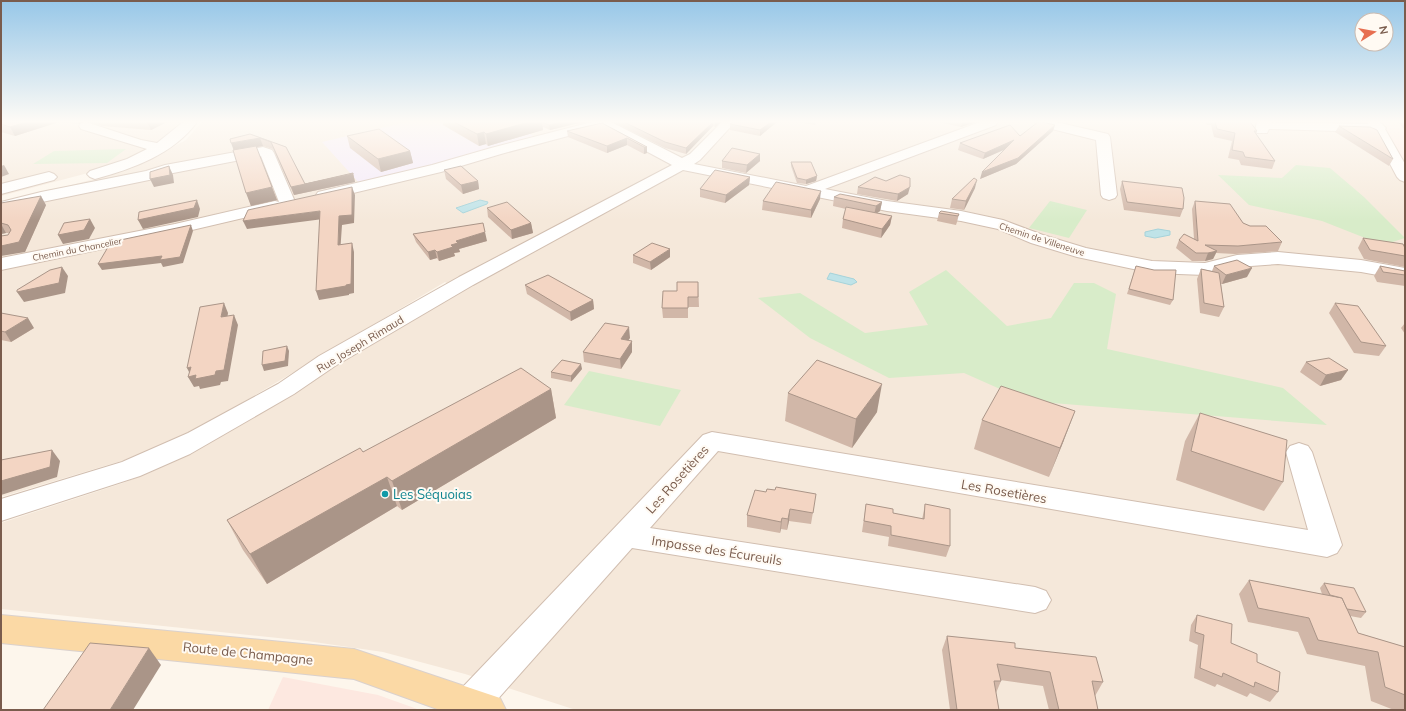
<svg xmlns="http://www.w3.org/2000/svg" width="1406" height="711" viewBox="0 0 1406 711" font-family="Mulish,sans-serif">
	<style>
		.residential { fill: #f5e8da }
		.commercial { fill: #fde8e0 }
		.education { fill: #f3e8fa }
		.green { fill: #d8ecc9 }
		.water { fill: #bfe3e8; stroke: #a5d3da }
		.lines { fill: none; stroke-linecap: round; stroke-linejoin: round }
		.minor-casing { stroke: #d1beb0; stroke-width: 2 }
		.major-casing { stroke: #dad1cd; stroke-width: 2 }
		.minor { fill: #fff; fill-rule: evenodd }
		.major { fill: #fbd9a5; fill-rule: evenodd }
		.wall { fill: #d1b7a8 }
		.shaded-wall { fill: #aa9588 }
		.building { fill: #f3d5c3; stroke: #aa9588 }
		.culture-dot { fill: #0f9aa8; stroke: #fffaf3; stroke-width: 1.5 }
		.labels { text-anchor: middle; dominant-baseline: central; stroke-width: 4; stroke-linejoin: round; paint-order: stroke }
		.far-street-label { font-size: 9px; fill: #7a5c4d; stroke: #fffaf3 }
		.street-label { font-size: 11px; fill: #7a5c4d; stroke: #fffaf3 }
		.near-street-label { font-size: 13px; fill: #7a5c4d; stroke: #fffaf3 }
		.near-culture-label { font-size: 13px; fill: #0d838f; stroke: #fffaf3; text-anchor: start }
	</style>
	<rect width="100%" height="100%" fill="#fdf6ec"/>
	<g class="residential">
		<polygon points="1,122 180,122 150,149 103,169 1,196"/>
		<polygon points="202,122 1373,122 1401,157 1405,158 1405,710 576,710 465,674 383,652 307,641 1,609 1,523 123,483 151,472 174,460 461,291 445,282 168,447 1,497 1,204 131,169 186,140"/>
	</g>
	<g class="commercial">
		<polygon points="1373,122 1405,122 1405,158 1402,157"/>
		<polygon points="283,677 378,695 420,710 268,710"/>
	</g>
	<polygon class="education" points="407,122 527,122 518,128 535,137 431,167 427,166 360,184 322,142"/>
	<g class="green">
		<polygon points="126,149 107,163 33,164 54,151"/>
		<polygon points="1296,165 1330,168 1364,197 1405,238 1383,245 1322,221 1249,205 1218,175 1282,178"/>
		<polygon points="1050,201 1087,210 1069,238 1029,228"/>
		<polygon points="946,270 1007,326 1051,318 1074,283 1094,283 1116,294 1107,349 1283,388 1327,425 1027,401 964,373 889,378 810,338 758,298 800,293 865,333 928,325 909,292"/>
		<polygon points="589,371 681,390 660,426 564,405"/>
	</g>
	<g class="water">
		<polygon points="480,200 488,202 487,204 463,213 456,208"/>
		<polygon points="1158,229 1170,231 1170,235 1155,238 1145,236 1145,232"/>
		<polygon points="830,273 854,279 857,282 851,285 827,279"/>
	</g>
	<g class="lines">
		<defs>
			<g id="minor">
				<path d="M86,122l55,18 16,3 26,-21h14c-23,32 -65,47 -102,57l-5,-2 -3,-3 3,-3 37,-12 20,-10 -66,-20 -2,-3 2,-3z"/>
				<polygon points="592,122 611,122 682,158 690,154 722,122 735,122 700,160 694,164 806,186 980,122 997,122 996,125 825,189 887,201 961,211 1003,220 1043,235 1086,248 1152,261 1205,263 1237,255 1278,252 1361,260 1405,268 1405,280 1361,272 1278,264 1237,267 1205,275 1152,273 1077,257 1031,243 998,229 961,221 887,211 683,170 473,285 335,366 294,394 190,454 140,476 1,521 1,499 122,462 188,433 278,384 319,356 459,277 672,165 603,128 598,128 501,154 441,172 324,200 318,198 316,195 318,192 432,165 491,148"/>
				<polygon points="1035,122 1056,122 1108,134 1110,137 1117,195 1115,198 1109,200 1103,198 1101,195 1096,140 1036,125"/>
				<polygon points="1257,122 1368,124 1368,122 1380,122 1386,128 1385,129 1405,164 1405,182 1400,180 1397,177 1373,132 1269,129 1267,133 1257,133 1255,130"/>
				<polygon points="263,147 272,150 274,153 296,204 294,207 288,209 282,207 281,209 175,234 1,270 1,258 175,224 275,201 279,202 261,156 168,174 149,180 42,202 1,212 1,202 41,192 146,171 165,165"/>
				<polygon points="49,172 54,174 57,177 54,180 1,194 1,184"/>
				<polygon points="712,432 1308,530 1286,452 1290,446 1299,443 1308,446 1312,452 1342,545 1337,553 1327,557 718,451 650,528 1035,587 1046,591 1051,600 1046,609 1035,613 632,548 488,710 449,710 458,692 703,435"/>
			</g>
			<polygon id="major" points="1,615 354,649 500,698 506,710 440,710 354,679 1,643"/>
		</defs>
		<use href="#minor" class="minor-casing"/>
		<use href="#major" class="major-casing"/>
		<use href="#minor" class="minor"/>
		<use href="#major" class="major"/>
	</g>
	<g class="wall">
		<polygon points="1,122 83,122 79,124 59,122 15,136 1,132"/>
		<polygon points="89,122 167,122 151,130 102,126"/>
		<polygon points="443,122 588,122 575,124 550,130 543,127 543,130 488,146 486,144 479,146 443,125"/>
		<polygon points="613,122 721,122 715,127 713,126 686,154 665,148"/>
		<polygon points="733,122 777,122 760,136 730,130 730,124"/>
		<polygon points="799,122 816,122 815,125"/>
		<polygon points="938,122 977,122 961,127"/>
		<polygon points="1205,122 1250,122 1257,131 1256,134 1275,161 1272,169 1241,165 1239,160 1228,158 1232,141 1214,137 1211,125 1207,125"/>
		<polygon points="1398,122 1405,122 1405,130"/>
		<polygon points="602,123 647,147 647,153 644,154 627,145 607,153 568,137 567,131"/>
		<polygon points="1339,126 1393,159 1389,166 1335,132"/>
		<polygon points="1053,131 1016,164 980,179 1004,150 983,159 958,150 960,143 1020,136"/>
		<polygon points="250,134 286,147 305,184 353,173 355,182 294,195 273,149 263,146 256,147 277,200 251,206 233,150"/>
		<polygon points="347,136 410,151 413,163 381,172 350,148"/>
		<polygon points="760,154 760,161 746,173 722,168 722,161"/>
		<polygon points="791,162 817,176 816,181 806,184 797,183 791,166"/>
		<polygon points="444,170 478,181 479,189 463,194 446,179"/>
		<polygon points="750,177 749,185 725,203 700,197 700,189"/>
		<polygon points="1122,181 1183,209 1180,217 1124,210 1120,189"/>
		<polygon points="858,187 908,194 897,201 857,194"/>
		<polygon points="975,188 964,210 950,208 952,199"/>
		<polygon points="834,197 882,202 880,211 877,213 892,216 890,225 881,238 842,228 843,219 846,209 833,206"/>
		<polygon points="820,199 811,218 762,210 763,201"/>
		<polygon points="1195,201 1243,223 1282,242 1278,251 1235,254 1216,253 1213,259 1205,261 1192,261 1176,248 1179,240 1194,239 1192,209"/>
		<polygon points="1,203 46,205 25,252 8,235 9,233 6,233 1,234"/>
		<polygon points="487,208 531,223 533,233 512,239 488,217"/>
		<polygon points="939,213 959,214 957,222 956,225 937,221"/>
		<polygon points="413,234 487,241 459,249 460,252 454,253 455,256 439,261 437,258 430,260 416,242"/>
		<polygon points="1363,238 1405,248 1405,267 1364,259 1358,248"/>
		<polygon points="633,255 670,257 651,270 633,263"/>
		<polygon points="1136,266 1173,300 1170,305 1127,294"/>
		<polygon points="1214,266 1247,277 1222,284 1221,284 1224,307 1219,317 1200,313 1197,279 1201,269 1212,271"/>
		<polygon points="1380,266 1405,271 1405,286 1377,282 1374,276"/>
		<polygon points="698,282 699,307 688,307 688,318 663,318 662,308 677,291"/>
		<polygon points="525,285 593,300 594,309 571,321 527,294"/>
		<polygon points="1335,303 1386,346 1379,356 1354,353 1329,313"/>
		<polygon points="1405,323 1405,334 1401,328"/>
		<polygon points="34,328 11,342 1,340 1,331"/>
		<polygon points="630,338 628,340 632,352 621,369 584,362 583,352"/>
		<polygon points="1306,362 1348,370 1341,380 1320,386 1300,372"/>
		<polygon points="582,369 571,382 551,378 551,372"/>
		<polygon points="551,389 556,418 402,510 397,506 267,584 243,550 227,520 363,452"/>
		<polygon points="788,393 877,412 852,448 785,421"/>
		<polygon points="1200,413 1283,482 1264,511 1176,480 1185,441"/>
		<polygon points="982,420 1064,440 1049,477 974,449"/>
		<polygon points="866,504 893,513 922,519 923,515 925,504 950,546 946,557 888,546 889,537 862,532"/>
		<polygon points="814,506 811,524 789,521 787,530 781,529 780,533 747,527 747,515"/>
		<polygon points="1249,580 1322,594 1320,588 1324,583 1366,612 1361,618 1350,616 1358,633 1405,647 1405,710 1394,710 1371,701 1365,666 1307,654 1298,632 1248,622 1239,594"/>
		<polygon points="1197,615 1231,643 1257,662 1278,692 1270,702 1250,693 1247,697 1217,684 1215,687 1194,678 1198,645 1189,641 1191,625"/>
		<polygon points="947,636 1015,648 1103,682 1095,696 1098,710 1049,710 1043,686 1000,680 1001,681 996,693 999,710 950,710 942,650"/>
	</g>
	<g class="shaded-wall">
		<polygon points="27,122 59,122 15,136 10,127"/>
		<polygon points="78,122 83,122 79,124"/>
		<polygon points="147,122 167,122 151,130"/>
		<polygon points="529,122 542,122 543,130 488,146 486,134"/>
		<polygon points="561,122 588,122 575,124 550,130 549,125"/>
		<polygon points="713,122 713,126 686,154 686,148"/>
		<polygon points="715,122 721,122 715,127"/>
		<polygon points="771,122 777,122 760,136 760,130"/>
		<polygon points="962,122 977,122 961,127"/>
		<polygon points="1055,125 1053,131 1016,164 980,179 982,172"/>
		<polygon points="484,132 486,144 479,146 477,134"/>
		<polygon points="260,138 263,146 234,151 231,143"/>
		<polygon points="627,138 627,145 607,153 607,146"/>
		<polygon points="1014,140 1012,146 983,159 985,153"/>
		<polygon points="644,147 647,147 647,153 644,154"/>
		<polygon points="410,151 413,163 381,172 378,159"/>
		<polygon points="760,154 760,161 746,173 747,165"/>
		<polygon points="4,165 9,174 1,177 1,166"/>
		<polygon points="169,166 173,175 174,183 154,187 150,179"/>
		<polygon points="353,173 355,182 294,195 291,187"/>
		<polygon points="817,176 816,181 806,184 806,180"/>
		<polygon points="750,177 749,185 725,203 726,195"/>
		<polygon points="977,180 975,188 964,210 966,201"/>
		<polygon points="478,181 479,189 463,194 461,185"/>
		<polygon points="272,187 277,200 251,206 246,193"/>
		<polygon points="352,187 355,195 354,223 342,225 340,254 338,245 339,216"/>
		<polygon points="910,187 908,194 897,201 898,194"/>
		<polygon points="821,191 820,199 811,218 811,210"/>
		<polygon points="41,196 46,205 25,252 1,256 1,246"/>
		<polygon points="197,200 200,209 198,217 143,229 138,220"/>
		<polygon points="882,202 880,211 874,215 876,206"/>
		<polygon points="320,211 323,219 247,229 243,221"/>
		<polygon points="892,216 890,225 881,238 882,229"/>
		<polygon points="90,219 95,228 89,239 63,244 58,235"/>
		<polygon points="531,223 533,233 512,239 511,230"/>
		<polygon points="1,224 6,233 1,234"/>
		<polygon points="191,225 193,231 183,263 163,267 161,263 102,270 98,264"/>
		<polygon points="485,232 487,241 459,249 460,252 454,253 455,256 439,261 437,252 456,241"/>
		<polygon points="352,243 354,252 354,293 349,294 349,295 319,300 316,291"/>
		<polygon points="670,249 670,257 651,270 650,262"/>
		<polygon points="435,250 437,258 430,260 428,252"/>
		<polygon points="1217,251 1213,259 1205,261 1208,253"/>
		<polygon points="62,267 68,276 65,293 24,302 17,292"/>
		<polygon points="1252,268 1247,277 1222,284 1226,275"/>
		<polygon points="593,300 594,309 571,321 570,312"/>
		<polygon points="224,303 228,313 226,327 221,317"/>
		<polygon points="234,315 238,325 228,381 221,382 220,385 200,389 199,386 194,387 188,377 191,376 187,368 191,367"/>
		<polygon points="28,318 34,328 11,342 5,332"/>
		<polygon points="629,327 630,338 622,349 621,339"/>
		<polygon points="632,341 632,352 621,369 620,359"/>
		<polygon points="287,346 289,351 288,366 264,371 262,365"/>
		<polygon points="581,364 582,369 571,382 571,376"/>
		<polygon points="1348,370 1341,380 1320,386 1326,375"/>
		<polygon points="882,384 877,412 852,448 856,419"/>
		<polygon points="551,389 556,418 402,510 392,481"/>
		<polygon points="1075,411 1064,440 1049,477 1060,448"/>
		<polygon points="52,450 60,461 57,477 1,495 1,481"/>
		<polygon points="387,477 397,506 267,584 250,554"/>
		<polygon points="790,509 789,521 787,530 788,519"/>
		<polygon points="782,518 781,529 780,533 781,522"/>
		<polygon points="149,648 161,665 133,710 110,710"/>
	</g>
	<g class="building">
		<polygon points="1,122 27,122 10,127 1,124"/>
		<polygon points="454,122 529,122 486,134 484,132 477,134"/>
		<polygon points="542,122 561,122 549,125"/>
		<polygon points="624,122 713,122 686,148 665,142"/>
		<polygon points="733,122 771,122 760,130 730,124"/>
		<polygon points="1038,122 1042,122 1055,125 1018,158 982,172 1014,140 985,153 960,143 1010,125 1020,136"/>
		<polygon points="1215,122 1250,122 1257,131 1254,131 1275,161 1245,157 1243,152 1232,150 1235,133 1217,129"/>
		<polygon points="602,123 647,147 644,147 627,138 607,146 567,131"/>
		<polygon points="1339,126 1370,127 1377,130 1393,159"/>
		<polygon points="379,129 410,151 378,159 347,136"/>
		<polygon points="250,134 286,147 305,184 353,173 353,174 291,187 271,142 260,138 231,143 230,139"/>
		<polygon points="256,146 272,187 246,193 233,150"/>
		<polygon points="732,148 760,154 747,165 722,161"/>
		<polygon points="791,162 811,162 817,176 806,180 797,178"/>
		<polygon points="169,166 170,175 150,179 150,172"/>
		<polygon points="461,166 478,181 461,185 444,170"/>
		<polygon points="715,170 750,177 726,195 700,189"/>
		<polygon points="900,175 910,178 910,187 898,194 858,187 875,177 886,181"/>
		<polygon points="974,178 977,180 966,201 952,199"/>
		<polygon points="1122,181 1182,188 1184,198 1183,209 1127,202"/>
		<polygon points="776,182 821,191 811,210 763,201"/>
		<polygon points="352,187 352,215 339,216 338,245 352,243 351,284 346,285 346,286 316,291 320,211 243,221 248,210"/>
		<polygon points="840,194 882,202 876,206 834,197"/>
		<polygon points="41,196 19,242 1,246 1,236 8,235 11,230 8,225 1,223 1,203"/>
		<polygon points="197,200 194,208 138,220 139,212"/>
		<polygon points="1195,201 1230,204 1243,223 1250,226 1266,226 1282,242 1238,246 1205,245 1217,251 1208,253 1196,253 1179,240 1184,234 1198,241"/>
		<polygon points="507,202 531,223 511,230 487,208"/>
		<polygon points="846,207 892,216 882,229 843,219"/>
		<polygon points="941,211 959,214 958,216 939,213"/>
		<polygon points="90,219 84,230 58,235 64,223"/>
		<polygon points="483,223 485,232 456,241 458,243 451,245 453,247 437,252 435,250 428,252 413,234"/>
		<polygon points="191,225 180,257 160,260 162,256 98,264 111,242"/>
		<polygon points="1363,238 1403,244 1405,248 1405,256 1370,250"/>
		<polygon points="652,243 670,249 650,262 633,255"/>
		<polygon points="1237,260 1252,268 1226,275 1214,266"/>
		<polygon points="1136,266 1154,270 1176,270 1173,300 1129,289"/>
		<polygon points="1380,266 1405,271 1405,275 1383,272"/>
		<polygon points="62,267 59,283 17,292 17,290 50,270"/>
		<polygon points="1201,269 1219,273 1224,307 1204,303"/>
		<polygon points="548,275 593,300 570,312 525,285"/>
		<polygon points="677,282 698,282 698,297 688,297 688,308 662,308 663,291 677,291"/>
		<polygon points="224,303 221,317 234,315 224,370 216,371 215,375 195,379 196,375 188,377 191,367 187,368 200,307"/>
		<polygon points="1335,303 1358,306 1386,346 1361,342"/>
		<polygon points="1,313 28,318 5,332 1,331"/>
		<polygon points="605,323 629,327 621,339 632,341 620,359 583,352"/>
		<polygon points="287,346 285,361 262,365 263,351"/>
		<polygon points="1329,358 1348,370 1326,375 1306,362"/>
		<polygon points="562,360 581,364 571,376 551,372"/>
		<polygon points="817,360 882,384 856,419 788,393"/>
		<polygon points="521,368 551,389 392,481 387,477 250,554 227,520 360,448 363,452"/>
		<polygon points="1001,386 1075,411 1060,448 982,420"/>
		<polygon points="1200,413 1287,440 1283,482 1191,451"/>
		<polygon points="52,450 50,467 1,481 1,460"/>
		<polygon points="776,487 816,494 813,513 790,509 788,519 782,518 781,522 747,515 755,490 766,492 767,489 775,490"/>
		<polygon points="866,504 893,509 893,513 924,519 925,504 950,509 950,546 891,535 891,526 864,521"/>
		<polygon points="1249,580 1342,598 1358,633 1405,647 1405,695 1385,687 1378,652 1318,640 1309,618 1258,608"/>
		<polygon points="1324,583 1354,588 1366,612 1347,609 1342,598 1330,595"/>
		<polygon points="1197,615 1232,624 1231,643 1257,654 1257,662 1280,672 1278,692 1255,682 1254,687 1223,673 1222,677 1200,668 1204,635 1195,632"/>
		<polygon points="947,636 1015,643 1015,648 1096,657 1103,682 1092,681 1098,710 1059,710 1050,672 997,664 1001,681 994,681 999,710 957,710"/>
		<polygon points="90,643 149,648 110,710 43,710"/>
	</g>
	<linearGradient id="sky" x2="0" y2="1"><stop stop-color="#97c7e8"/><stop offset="0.55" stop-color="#fefbf6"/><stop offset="1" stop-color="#fefbf6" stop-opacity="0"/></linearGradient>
	<rect width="1406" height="221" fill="url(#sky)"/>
	<circle class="culture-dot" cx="385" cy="494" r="4"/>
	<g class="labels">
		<g class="far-street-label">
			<text transform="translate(1042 239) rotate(18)">Chemin de Villeneuve</text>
			<text transform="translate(77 249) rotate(-11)">Chemin du Chancelier</text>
		</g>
		<g class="street-label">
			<text transform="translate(360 344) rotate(-31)">Rue Joseph Rimaud</text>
		</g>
		<g class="near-street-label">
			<text transform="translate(677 479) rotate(-48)">Les Rosetières</text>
			<text transform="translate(1004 491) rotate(10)">Les Rosetières</text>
			<text transform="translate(717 550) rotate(9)">Impasse des Écureuils</text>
			<text transform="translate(248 653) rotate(6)">Route de Champagne</text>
		</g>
		<g class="near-culture-label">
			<text x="393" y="494">Les Séquoias</text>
		</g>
	</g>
	<rect width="1406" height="711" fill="none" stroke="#7a5c4d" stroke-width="4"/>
	<g transform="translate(1374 32) rotate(79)"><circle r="19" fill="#fffaf3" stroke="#cabbb1"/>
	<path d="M0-3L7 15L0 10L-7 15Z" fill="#e76f51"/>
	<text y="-6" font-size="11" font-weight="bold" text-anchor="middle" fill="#7a5c4d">N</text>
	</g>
</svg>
